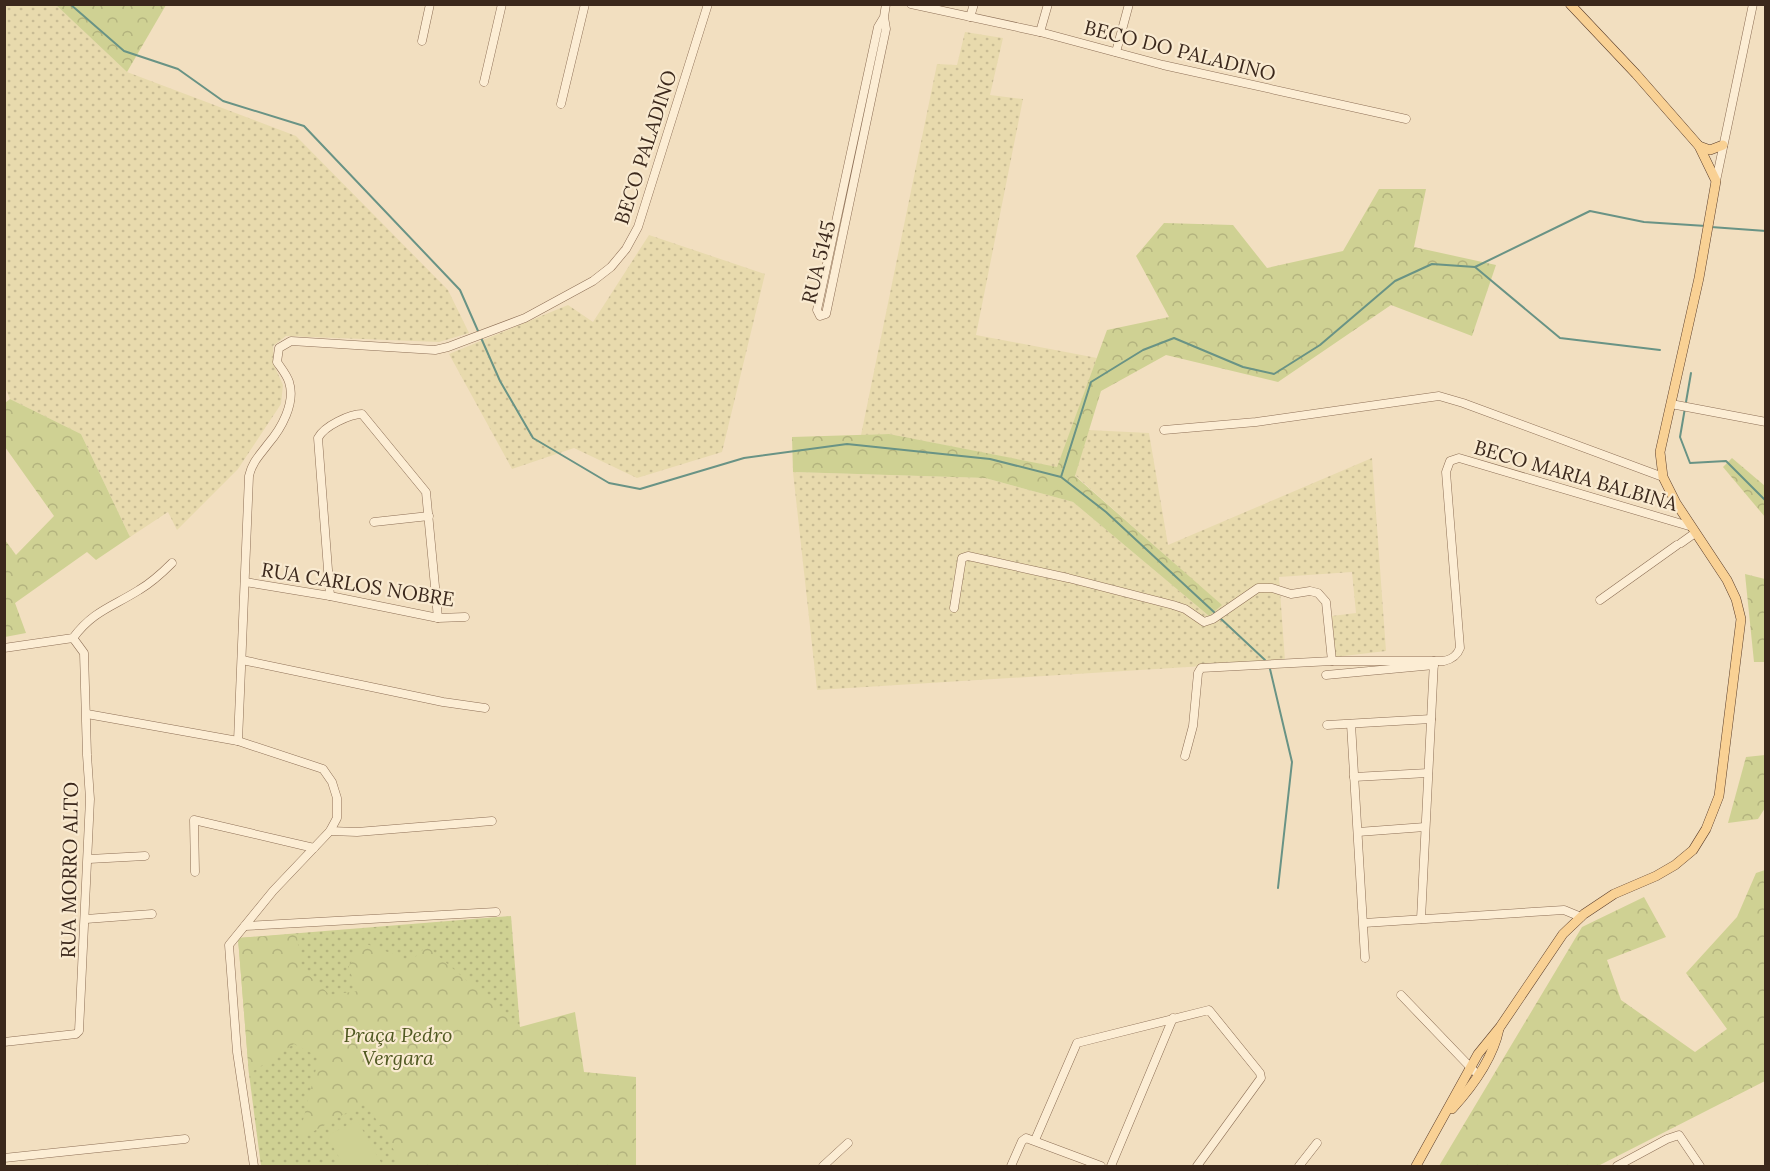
<svg xmlns="http://www.w3.org/2000/svg" width="1770" height="1171" viewBox="0 0 1770 1171" font-family="Lora,serif">
	<style>
		.farmland { fill: url(#farmland-dots) }
		.grass { fill: url(#grass-dots) }
		.forest { fill: url(#forest-crowns) }
		.garden { fill: #cfd193 }
		.lines { fill: none; stroke-linecap: round; stroke-linejoin: round }
		.stream { stroke: #699385; stroke-width: 2 }
		.minor-casing { stroke: #8d6f56; stroke-width: 9 }
		.major-casing { stroke: #5a3d2b; stroke-width: 10 }
		.minor { stroke: #fcedd4; stroke-width: 8 }
		.major { stroke: #f9d194; stroke-width: 9 }
		.labels { text-anchor: middle; dominant-baseline: central; stroke-width: 4.5; stroke-linejoin: round; paint-order: stroke }
		.street-label { font-size: 20px; fill: #3b281c; stroke: #f9ead0 }
		.park-label { font-size: 20px; font-style: italic; fill: #505921; stroke: #f9ead0 }
	</style>
	<defs>
		<pattern id="farmland-dots" width="8" height="8" patternUnits="userSpaceOnUse" patternTransform="scale(1.5)"><rect width="8" height="8" fill="#e8daad"/><path d="M2 2h.1M6 6h.1" fill="none" stroke="#c8bb94" stroke-width="1.8" stroke-linecap="round"/></pattern>
		<pattern id="grass-dots" width="8" height="8" patternUnits="userSpaceOnUse" patternTransform="scale(1.5)"><rect width="8" height="8" fill="#cfd193"/><path d="M2 2h.1M6 6h.1" fill="none" stroke="#b3b37e" stroke-width="1.8" stroke-linecap="round"/></pattern>
		<pattern id="forest-crowns" width="20" height="18" patternUnits="userSpaceOnUse" patternTransform="scale(1.5)"><rect width="20" height="18" fill="#cfd193"/><path d="M2 6a3 3 0 1 1 6 0M12 15a3 3 0 1 1 6 0" fill="none" stroke="#b3b37e"/></pattern>
	</defs>
	<rect width="100%" height="100%" fill="#f2dfc0"/>
	<g class="farmland">
		<polygon points="4,5 56,5 127,72 296,136 448,290 469,333 439,342 286,336 273,346 274,365 283,385 281,404 238,469 177,530 168,512 130,537 81,434 10,399 5,387"/>
		<polygon points="965,32 1003,38 990,95 1023,99 976,335 1097,358 1057,468 889,434 861,435 937,64 957,65"/>
		<polygon points="649,235 765,274 722,452 637,478 574,448 512,469 449,354 568,305 593,322"/>
		<polygon points="1088,430 1149,433 1168,545 1372,458 1386,651 1335,657 1332,616 1356,613 1352,572 1279,577 1285,661 817,690 793,472 985,478 1073,502 1209,616 1221,605 1075,475"/>
	</g>
	<polygon class="grass" points="511,916 531,1166 261,1166 249,1074 238,938"/>
	<g class="forest">
		<polygon points="56,5 166,5 127,72"/>
		<polygon points="1379,189 1426,189 1414,247 1496,265 1472,336 1391,305 1278,382 1166,355 1101,391 1075,476 1222,605 1209,616 1073,502 985,478 793,472 792,437 889,434 1057,467 1107,330 1169,317 1136,256 1164,223 1233,225 1267,268 1343,251"/>
		<polygon points="10,399 81,434 130,537 96,560 87,552 15,603 26,633 5,637 5,540 16,555 54,516 5,447 5,403"/>
		<polygon points="1732,458 1765,486 1765,517 1723,467"/>
		<polygon points="1745,574 1765,579 1765,662 1754,662"/>
		<polygon points="1765,755 1765,808 1758,819 1728,823 1746,757"/>
		<polygon points="1765,870 1765,1081 1598,1166 1439,1166 1582,927 1644,897 1666,937 1607,960 1621,1000 1695,1052 1727,1029 1686,973 1737,917 1756,873"/>
		<polygon points="297,934 300,967 330,995 358,991 348,967 364,943 411,961 427,946 520,1027 575,1012 584,1072 636,1077 636,1166 403,1166 366,1102 298,1140 319,1057 294,1044 249,1074 238,938"/>
	</g>
	<polygon class="garden" points="357,1120 383,1166 344,1166 327,1136"/>
	<g class="lines">
		<g class="stream">
			<polyline points="70,4 124,51 178,69 223,101 304,126 460,290 500,381 533,438 609,483 640,489 744,458 847,444 990,459 1061,477 1106,512 1215,613"/>
			<polyline points="1711,227 1766,231"/>
			<polyline points="1475,267 1590,211 1644,222 1706,226"/>
			<polyline points="1691,373 1680,437 1690,463 1726,461 1766,501"/>
			<polyline points="1061,477 1091,382 1143,350 1174,338 1243,367 1274,374 1320,345 1395,281 1432,264 1475,267 1560,338 1660,350"/>
			<polyline points="1219,617 1265,660"/>
			<polyline points="1270,669 1292,762 1278,888"/>
		</g>
		<defs>
			<g id="minor">
				<polyline points="911,4 1040,32 1163,65 1406,119"/>
				<polyline points="884,17 878,27 817,310 820,316 826,314 886,29 884,17 886,4"/>
				<polyline points="970,17 974,4"/>
				<polyline points="1040,32 1048,4"/>
				<polyline points="422,41 430,4"/>
				<polyline points="1116,52 1129,4"/>
				<polyline points="484,82 502,4"/>
				<polyline points="561,104 585,4"/>
				<polyline points="1716,181 1753,4"/>
				<polyline points="1671,404 1766,422"/>
				<polyline points="1164,430 1256,422 1439,396 1463,403 1663,477"/>
				<polyline points="374,522 429,516"/>
				<polyline points="1681,543 1695,533"/>
				<polyline points="245,582 330,596 438,618 465,617"/>
				<path d="M330,596l-12,-158c6,-12 32,-24 44,-24l64,78 12,126"/>
				<polyline points="1600,600 1677,545"/>
				<polyline points="954,608 962,558 968,556 1068,578 1173,605 1185,609 1204,622 1213,619 1258,588 1272,588 1291,594 1310,591 1318,593 1326,602 1332,661"/>
				<path d="M4,648l69,-10c20,-27 39,-31 66,-48 12,-7 23,-17 33,-27"/>
				<polyline points="242,660 443,702 485,708"/>
				<polyline points="1326,675 1434,665"/>
				<polyline points="87,714 238,741 323,769 332,782 337,798 337,818 330,831 273,891 229,945 237,1052 254,1166"/>
				<polyline points="1351,724 1365,958"/>
				<polyline points="1327,725 1431,719"/>
				<path d="M238,741l11,-265c3,-14 11,-21 19,-32 13,-15 28,-41 21,-62 -2,-7 -8,-14 -12,-20l2,-14 12,-7 144,9 13,-3 77,-29 68,-37 18,-14 15,-18 12,-22 70,-223"/>
				<path d="M1185,756l8,-30 5,-53 3,-5 131,-7h112c8,-2 13,-5 16,-13l-14,-176 4,-11 9,-3 230,68"/>
				<polyline points="1354,777 1428,773"/>
				<polyline points="330,831 357,832 492,821"/>
				<polyline points="1358,832 1425,827"/>
				<polyline points="89,859 145,856"/>
				<polyline points="195,872 194,820 314,848"/>
				<polyline points="86,919 152,914"/>
				<polyline points="1421,919 1434,661"/>
				<polyline points="1364,923 1564,910 1581,917"/>
				<polyline points="245,926 496,912"/>
				<polyline points="1401,995 1474,1071"/>
				<polyline points="4,1042 76,1034 79,1031 90,799 87,755 84,653 73,638"/>
				<polyline points="1035,1140 1077,1043 1209,1010 1260,1073 1261,1078 1197,1166"/>
				<polyline points="4,1158 185,1139"/>
				<polyline points="823,1166 848,1143"/>
				<polyline points="1011,1166 1022,1141 1026,1138 1101,1166"/>
				<polyline points="1111,1166 1173,1018"/>
				<polyline points="1299,1166 1317,1143"/>
				<polyline points="1617,1166 1667,1139 1679,1135 1700,1166"/>
			</g>
			<g id="major">
				<polyline points="1699,146 1710,150 1723,145"/>
				<path d="M1452,1109c20,-22 41,-51 47,-80"/>
				<polyline points="1416,1166 1478,1054 1500,1027 1563,934 1584,914 1614,894 1656,876 1675,865 1693,850 1706,829 1719,796 1741,619 1736,599 1727,580 1676,503 1663,477 1660,452 1699,278 1716,181 1699,146 1636,74 1570,4"/>
			</g>
		</defs>
		<use href="#minor" class="minor-casing"/>
		<use href="#major" class="major-casing"/>
		<use href="#minor" class="minor"/>
		<use href="#major" class="major"/>
	</g>
	<g class="labels">
		<g class="street-label">
			<text transform="translate(1180 50) rotate(14)">BECO DO PALADINO</text>
			<text transform="translate(645 147) rotate(-72)">BECO PALADINO</text>
			<text transform="translate(818 262) rotate(-76)">RUA 5145</text>
			<text transform="translate(1576 475) rotate(16)">BECO MARIA BALBINA</text>
			<text transform="translate(358 584) rotate(9)">RUA CARLOS NOBRE</text>
			<text transform="translate(69 870) rotate(-89)">RUA MORRO ALTO</text>
		</g>
		<g class="park-label">
			<text x="398" y="1034">Praça Pedro<tspan x="398" dy="23">Vergara</tspan></text>
		</g>
	</g>
	<rect width="1770" height="1171" fill="none" stroke="#3b281c" stroke-width="12"/>
</svg>
